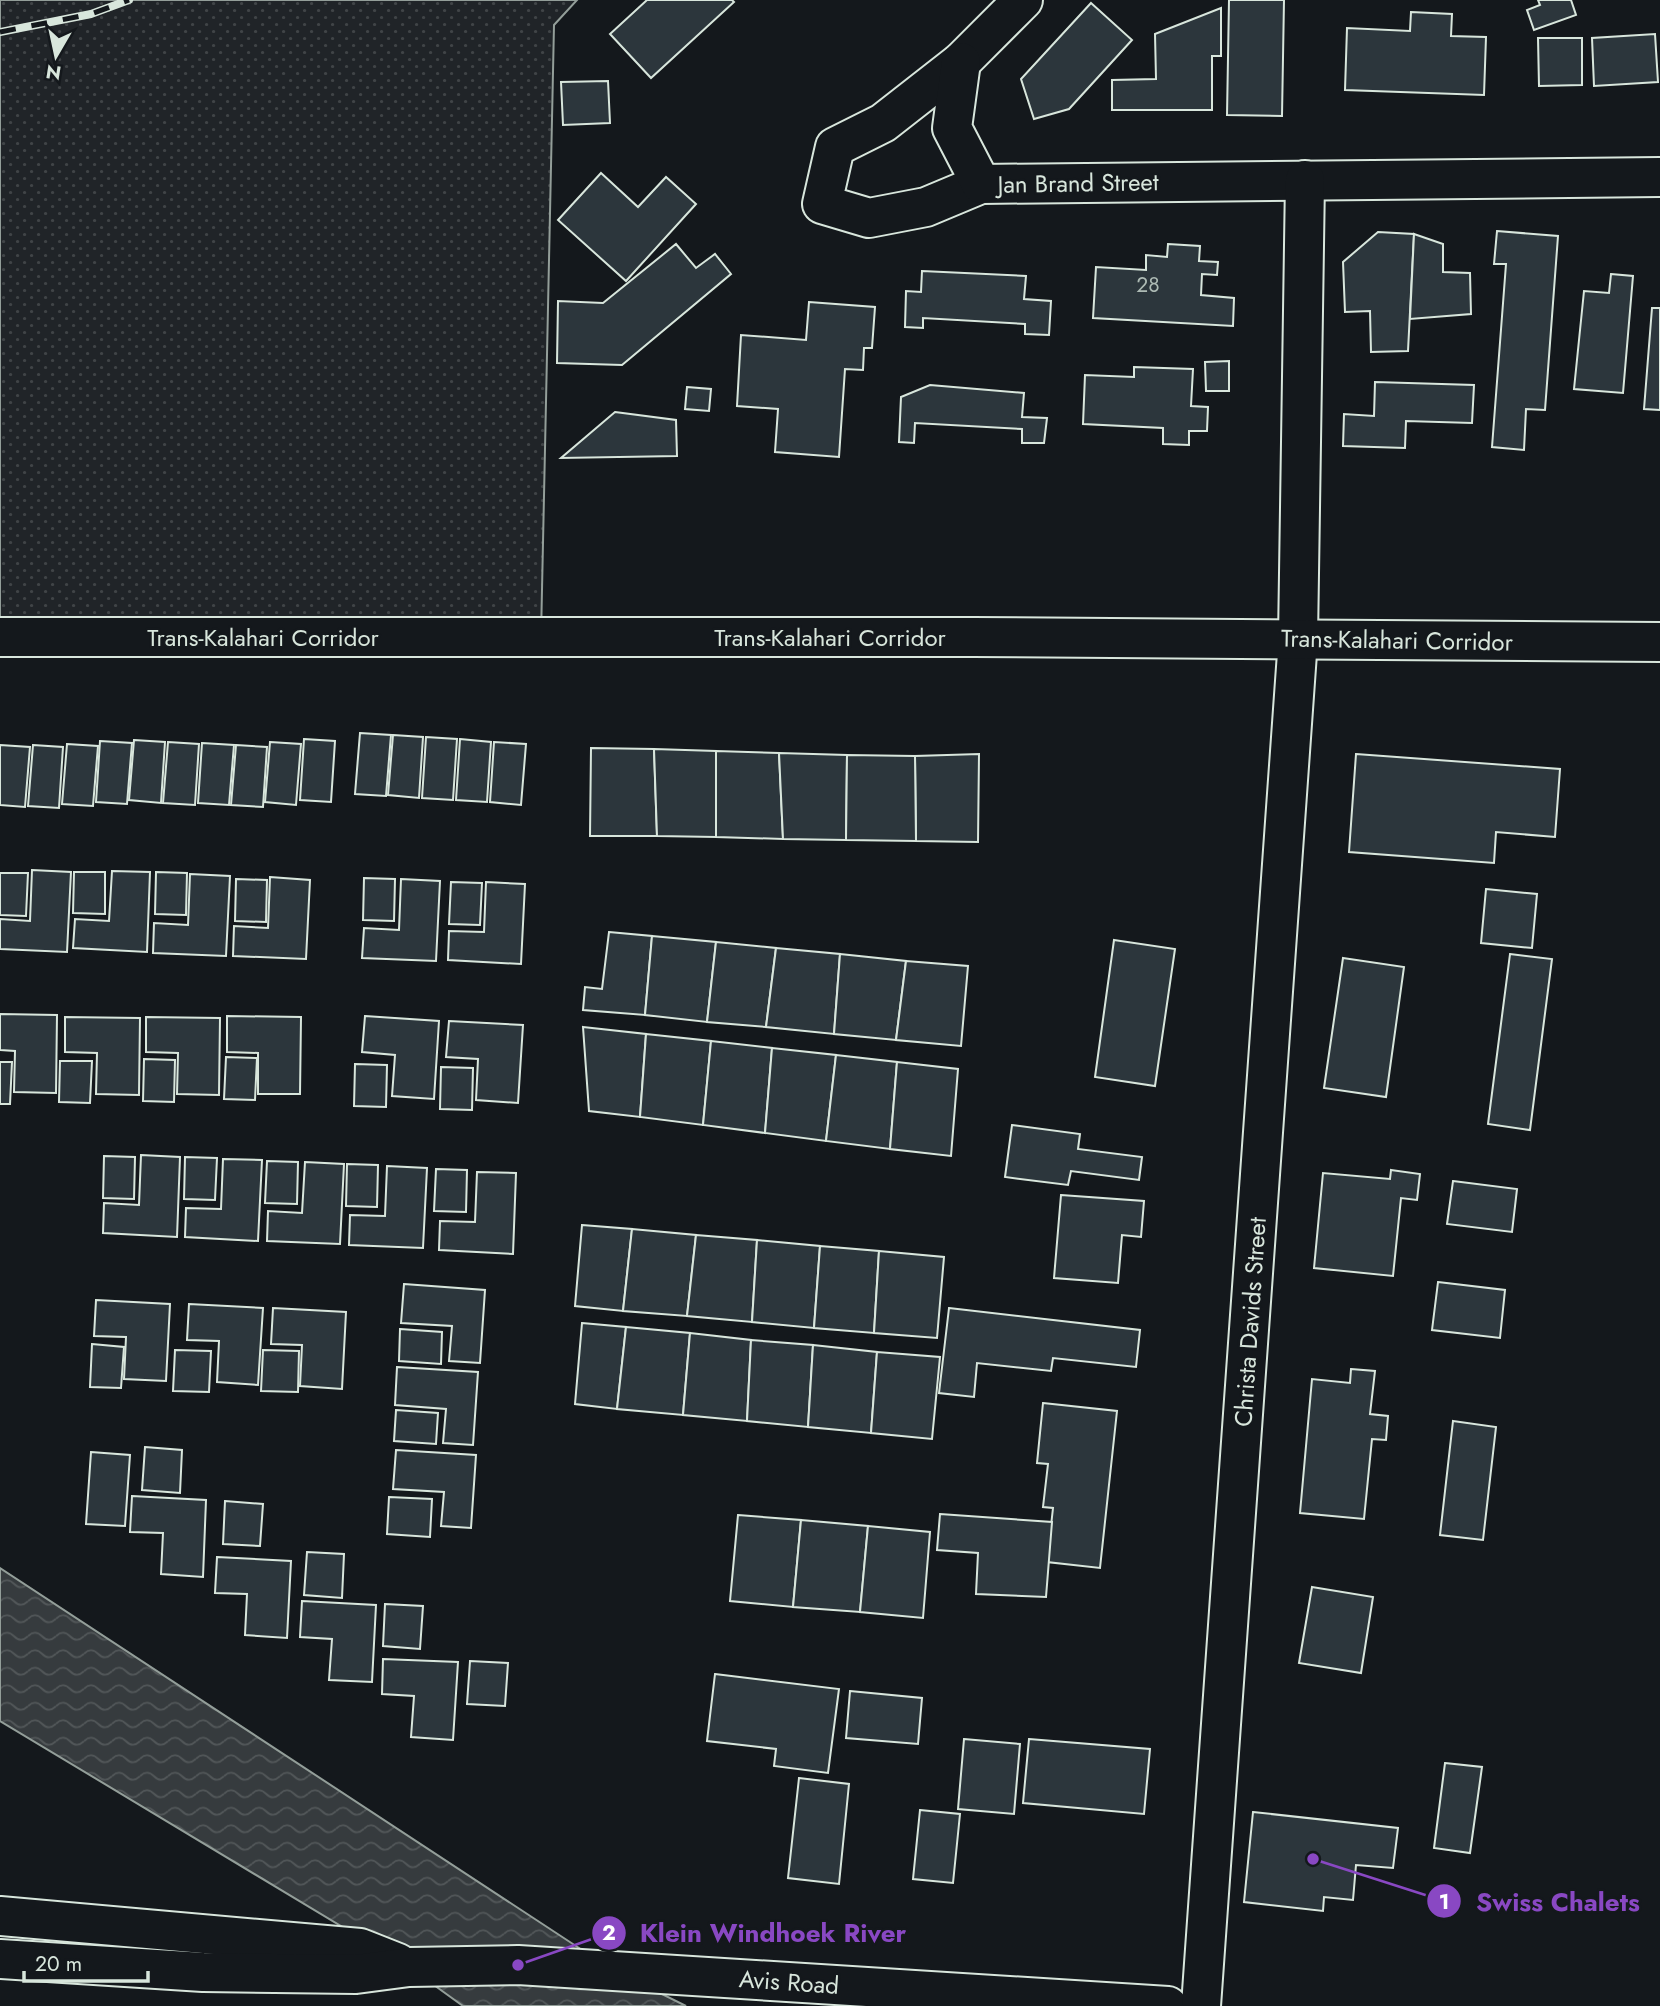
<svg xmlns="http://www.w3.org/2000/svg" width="1660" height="2006" viewBox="0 0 1660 2006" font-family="Jost,sans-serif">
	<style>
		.grass { fill: url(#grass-dots); stroke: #939e99; stroke-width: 2 }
		.water { fill: url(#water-waves); stroke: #939e99; stroke-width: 2 }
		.building { fill: #2c363c; stroke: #d8e6dc; stroke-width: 2 }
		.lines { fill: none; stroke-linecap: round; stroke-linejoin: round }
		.minor-casing { stroke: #d8e6dc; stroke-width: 42 }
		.highway-casing { stroke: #d8e6dc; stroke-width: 42 }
		.minor { stroke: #14181c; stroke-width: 38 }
		.highway { stroke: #14181c; stroke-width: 38 }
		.rail-casing { stroke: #d8e6dc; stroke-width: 8 }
		.rail { stroke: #14181c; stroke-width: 5; stroke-dasharray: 16; stroke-linecap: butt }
		.labels { text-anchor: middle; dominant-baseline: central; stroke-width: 5; stroke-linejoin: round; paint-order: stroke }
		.number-label { font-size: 21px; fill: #adbab4 }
		.street-label { font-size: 24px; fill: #d8e6dc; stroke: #14181c }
		.leader { fill: none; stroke: #8948c3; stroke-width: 2.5 }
		.callout-dot { fill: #8948c3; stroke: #14181c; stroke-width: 2.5 }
		.mark-label { font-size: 21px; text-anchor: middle; font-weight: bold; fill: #fff }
		.callout-label { font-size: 26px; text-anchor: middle; font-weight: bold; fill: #8948c3; stroke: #14181c; stroke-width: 5; stroke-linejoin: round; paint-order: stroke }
	</style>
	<defs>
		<pattern id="grass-dots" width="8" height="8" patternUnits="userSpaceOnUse" patternTransform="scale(1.75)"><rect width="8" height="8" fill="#202428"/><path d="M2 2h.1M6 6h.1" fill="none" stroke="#404447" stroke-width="1.8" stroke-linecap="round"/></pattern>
		<pattern id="water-waves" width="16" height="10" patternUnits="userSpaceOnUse" patternTransform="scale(1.75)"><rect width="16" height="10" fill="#363b3e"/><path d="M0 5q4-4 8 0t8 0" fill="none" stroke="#525759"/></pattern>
	</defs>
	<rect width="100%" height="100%" fill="#14181c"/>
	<polygon class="grass" points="0,0 577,0 554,25 541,637 0,627"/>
	<polygon class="water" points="0,1568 611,1969 686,2006 463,2006 409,1967 0,1721"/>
	<g class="building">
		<polygon points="647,0 732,0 734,2 651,78 610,34"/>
		<polygon points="1229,0 1284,0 1282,116 1227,115"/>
		<polygon points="1538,0 1571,0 1576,15 1534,30 1527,10 1540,5"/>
		<polygon points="1091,3 1132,40 1069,109 1034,119 1021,79"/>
		<polygon points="1221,8 1221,56 1212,56 1212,110 1112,110 1112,80 1156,79 1155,34"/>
		<polygon points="1411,12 1452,14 1451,36 1486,37 1484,95 1345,90 1347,28 1410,31"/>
		<polygon points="1655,34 1658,82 1594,86 1592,38"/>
		<polygon points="1538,38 1582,38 1582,85 1539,86"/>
		<polygon points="608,81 610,123 563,125 561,82"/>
		<polygon points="601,173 638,207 666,177 696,204 626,281 558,220"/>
		<polygon points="1497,231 1558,236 1545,410 1526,409 1524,450 1492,447 1506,264 1494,264"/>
		<polygon points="1378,232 1414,234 1408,351 1371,352 1370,311 1345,312 1343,262"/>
		<polygon points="1414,234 1443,244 1443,272 1470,273 1471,314 1410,319"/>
		<polygon points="676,244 696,268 715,254 731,274 622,365 557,363 558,301 603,303"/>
		<polygon points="1168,244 1200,246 1199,261 1218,262 1217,275 1202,274 1201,295 1234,298 1233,326 1093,318 1096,267 1146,270 1146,255 1167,257"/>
		<polygon points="922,271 1026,276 1024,299 1051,301 1049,335 1025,334 1025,324 923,318 923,328 905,327 906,291 921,292"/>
		<polygon points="1611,274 1633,276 1623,393 1574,389 1584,291 1609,293"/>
		<polygon points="809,302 875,307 872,348 864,348 863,370 845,369 839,457 775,452 778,409 737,406 741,335 806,340"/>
		<polygon points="1652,308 1660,308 1660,410 1644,409"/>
		<polygon points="1229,361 1229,391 1206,391 1205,362"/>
		<polygon points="1134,367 1193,369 1191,406 1208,407 1207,431 1189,431 1189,445 1163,444 1163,428 1083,424 1085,375 1134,377"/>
		<polygon points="1375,382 1474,385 1472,423 1406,421 1405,448 1343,446 1344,414 1374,416"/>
		<polygon points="930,385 1024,393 1022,417 1047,418 1044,443 1022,443 1022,429 915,423 914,443 899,442 901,397"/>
		<polygon points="687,387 711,389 709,411 685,409"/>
		<polygon points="615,412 676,420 677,456 561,458"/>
		<polygon points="360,733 391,735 386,796 355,794"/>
		<polygon points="393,735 423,737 419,798 388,795"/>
		<polygon points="426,737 457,739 453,800 422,798"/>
		<polygon points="304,739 335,741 331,802 300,800"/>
		<polygon points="460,739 491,742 487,802 456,800"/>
		<polygon points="134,740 165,742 161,803 129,800"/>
		<polygon points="100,741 132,743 127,804 96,802"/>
		<polygon points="168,742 199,744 195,805 163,803"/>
		<polygon points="270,742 301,744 296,805 265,802"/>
		<polygon points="494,742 526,744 521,805 490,802"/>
		<polygon points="202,743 234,745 229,805 198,803"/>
		<polygon points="67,744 98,746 93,806 62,804"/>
		<polygon points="0,745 30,747 25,807 0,805"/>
		<polygon points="33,745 63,747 59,808 28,806"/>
		<polygon points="236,745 267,747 263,807 231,805"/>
		<polygon points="591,748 654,749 657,836 590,836"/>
		<polygon points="654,749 716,751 716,837 657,836"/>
		<polygon points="716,751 779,753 783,839 716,837"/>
		<polygon points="779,753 847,755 846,840 783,839"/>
		<polygon points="979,754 978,842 916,841 915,756"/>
		<polygon points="1356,754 1560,769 1555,837 1496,832 1494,863 1349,852"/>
		<polygon points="847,755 915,756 916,841 846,840"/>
		<polygon points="32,870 71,872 67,952 0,949 0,919 30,921"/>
		<polygon points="112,871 150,872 147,952 73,948 75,919 109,921"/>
		<polygon points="74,872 105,872 105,914 73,913"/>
		<polygon points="156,872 187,873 186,915 155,914"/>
		<polygon points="0,873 28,873 26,916 0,915"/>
		<polygon points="190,874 230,876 226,956 153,953 154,923 188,925"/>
		<polygon points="270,877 310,880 306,959 233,956 234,926 268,928"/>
		<polygon points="364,878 395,879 394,921 363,920"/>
		<polygon points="236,879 267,880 266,922 235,921"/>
		<polygon points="401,879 440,881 436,961 362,958 364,928 399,930"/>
		<polygon points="451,882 482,883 480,925 449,924"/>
		<polygon points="486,882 525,884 521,964 448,960 449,931 484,932"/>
		<polygon points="1486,889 1537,894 1532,948 1481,943"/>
		<polygon points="609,932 652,936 645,1015 583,1010 585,987 602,989"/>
		<polygon points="652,936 716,942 707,1022 645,1015"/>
		<polygon points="1114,940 1175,949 1155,1086 1095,1077"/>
		<polygon points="716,942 776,948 766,1027 707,1022"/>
		<polygon points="776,948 840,954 834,1034 766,1027"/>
		<polygon points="840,954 906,961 896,1040 834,1034"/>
		<polygon points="1510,954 1552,959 1530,1130 1488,1124"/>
		<polygon points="1343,958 1404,967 1386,1097 1324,1088"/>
		<polygon points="906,961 968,966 961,1046 896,1040"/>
		<polygon points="0,1014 57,1015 56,1093 14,1092 15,1051 0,1050"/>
		<polygon points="227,1016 301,1017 300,1094 258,1094 258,1053 227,1052"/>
		<polygon points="365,1016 439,1021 434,1099 392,1096 395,1055 362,1052"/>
		<polygon points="65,1017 140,1018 139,1095 96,1094 97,1053 65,1052"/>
		<polygon points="146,1017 220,1018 219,1095 177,1094 178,1053 146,1052"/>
		<polygon points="449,1021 523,1025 518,1103 476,1100 478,1059 446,1057"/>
		<polygon points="583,1027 646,1034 640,1117 589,1111"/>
		<polygon points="646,1034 711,1041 703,1125 640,1117"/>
		<polygon points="711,1041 772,1048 765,1133 703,1125"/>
		<polygon points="772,1048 836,1055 826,1141 765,1133"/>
		<polygon points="836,1055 897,1062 890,1149 826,1141"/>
		<polygon points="226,1057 257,1058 255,1100 224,1099"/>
		<polygon points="144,1059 175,1060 174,1102 143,1101"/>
		<polygon points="60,1061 92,1061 90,1103 59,1102"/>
		<polygon points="0,1062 12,1062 10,1104 0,1104"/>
		<polygon points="897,1062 958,1069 951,1156 890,1149"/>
		<polygon points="355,1064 387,1065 386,1107 354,1106"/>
		<polygon points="441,1067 473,1068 472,1110 440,1109"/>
		<polygon points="1012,1125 1080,1134 1078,1149 1142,1157 1139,1180 1071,1171 1068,1185 1005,1177"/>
		<polygon points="141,1155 180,1157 177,1237 103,1233 104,1203 139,1205"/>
		<polygon points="104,1156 135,1157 134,1199 103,1198"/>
		<polygon points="185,1157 217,1158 215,1200 184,1199"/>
		<polygon points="223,1159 262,1160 258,1241 185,1237 186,1208 221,1209"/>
		<polygon points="267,1161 298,1162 297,1204 265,1203"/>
		<polygon points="305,1162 344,1164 340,1244 267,1241 268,1211 302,1213"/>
		<polygon points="347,1164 378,1165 377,1207 346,1206"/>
		<polygon points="387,1166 427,1168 423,1248 349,1245 350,1215 385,1216"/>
		<polygon points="436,1169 467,1170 466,1212 434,1211"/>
		<polygon points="1391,1170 1420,1174 1417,1200 1401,1198 1393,1276 1314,1268 1323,1173 1390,1179"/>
		<polygon points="477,1172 516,1173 513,1254 439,1250 440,1221 475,1222"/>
		<polygon points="1453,1181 1517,1189 1512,1232 1447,1224"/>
		<polygon points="1061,1195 1144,1201 1141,1237 1122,1235 1118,1283 1054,1278"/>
		<polygon points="582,1225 632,1229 623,1311 575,1306"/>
		<polygon points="632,1229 696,1235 687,1316 623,1311"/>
		<polygon points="696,1235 757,1240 752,1322 687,1316"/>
		<polygon points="757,1240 820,1246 814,1328 752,1322"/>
		<polygon points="820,1246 879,1251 874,1333 814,1328"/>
		<polygon points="879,1251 944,1257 937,1338 874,1333"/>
		<polygon points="1438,1282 1505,1290 1500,1338 1432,1330"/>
		<polygon points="404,1284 485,1290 480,1363 449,1361 452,1326 401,1323"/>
		<polygon points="96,1300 170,1304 166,1381 124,1379 126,1337 94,1336"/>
		<polygon points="189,1304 263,1308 258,1385 217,1382 219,1341 187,1340"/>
		<polygon points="273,1308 346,1312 342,1389 300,1386 302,1345 271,1344"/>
		<polygon points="949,1308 1140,1330 1136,1367 1053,1358 1051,1371 977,1363 974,1397 939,1393"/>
		<polygon points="582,1323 626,1327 617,1409 575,1404"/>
		<polygon points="626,1327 690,1333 683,1415 617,1409"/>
		<polygon points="400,1329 442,1332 441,1364 399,1361"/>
		<polygon points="690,1333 751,1340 747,1421 683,1415"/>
		<polygon points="751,1340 813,1345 808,1427 747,1421"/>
		<polygon points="92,1344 124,1347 121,1388 90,1387"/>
		<polygon points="813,1345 877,1352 871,1433 808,1427"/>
		<polygon points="175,1350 211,1351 209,1392 173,1391"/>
		<polygon points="263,1350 299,1351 298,1392 261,1391"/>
		<polygon points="877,1352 940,1357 932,1439 871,1433"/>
		<polygon points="397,1367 478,1372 473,1445 443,1443 446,1409 395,1405"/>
		<polygon points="1351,1369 1375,1371 1370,1414 1388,1416 1386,1440 1372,1439 1364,1519 1300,1513 1312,1379 1350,1383"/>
		<polygon points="1043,1403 1117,1411 1100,1568 1047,1562 1053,1508 1043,1507 1048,1464 1037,1463"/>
		<polygon points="396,1410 438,1413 436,1444 394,1441"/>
		<polygon points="1453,1421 1496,1427 1483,1540 1440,1535"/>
		<polygon points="145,1447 182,1450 180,1493 142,1490"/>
		<polygon points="396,1450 476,1455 471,1528 441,1526 444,1492 393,1489"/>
		<polygon points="91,1452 130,1455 125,1526 86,1524"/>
		<polygon points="132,1496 206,1500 203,1577 161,1574 163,1533 130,1532"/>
		<polygon points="389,1497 432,1499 430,1537 387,1534"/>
		<polygon points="225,1501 263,1504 260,1546 223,1544"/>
		<polygon points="940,1514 1052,1522 1046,1597 976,1594 978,1553 937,1550"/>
		<polygon points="738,1515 801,1520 793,1607 730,1601"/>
		<polygon points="801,1520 868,1526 860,1612 793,1607"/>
		<polygon points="868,1526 930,1532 923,1618 860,1612"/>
		<polygon points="307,1552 344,1554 342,1598 304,1595"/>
		<polygon points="217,1557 291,1561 287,1638 245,1635 247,1594 215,1593"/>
		<polygon points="1312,1587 1373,1597 1361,1673 1299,1663"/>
		<polygon points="302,1601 376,1605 372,1682 329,1680 332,1639 300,1637"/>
		<polygon points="385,1604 423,1606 420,1649 383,1646"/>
		<polygon points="383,1659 458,1662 453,1740 411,1737 414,1696 382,1694"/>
		<polygon points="470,1661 508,1663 505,1706 467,1704"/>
		<polygon points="715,1674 839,1689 828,1773 774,1766 776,1749 707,1741"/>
		<polygon points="850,1691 922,1698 918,1744 846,1738"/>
		<polygon points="964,1739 1020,1744 1014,1814 958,1809"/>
		<polygon points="1029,1739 1150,1749 1144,1814 1023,1803"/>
		<polygon points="1445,1763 1482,1767 1470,1853 1434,1848"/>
		<polygon points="799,1778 849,1784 839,1884 788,1878"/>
		<polygon points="920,1810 960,1814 953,1883 913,1879"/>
		<polygon points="1253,1812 1398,1828 1393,1868 1356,1865 1353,1900 1324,1897 1323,1911 1244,1902"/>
	</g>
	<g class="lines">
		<defs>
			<g id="minor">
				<polyline points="1023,0 961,62 883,123 835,147 822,204 869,218 926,207 981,184 1660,177"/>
				<polyline points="961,62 952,128 981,184"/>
				<polyline points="0,1916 360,1948 398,1963"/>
				<polyline points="0,1959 203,1972 356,1974 409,1967 518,1965 1168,2006"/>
				<polyline points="1201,2006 1298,639 1305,180"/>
			</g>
			<polyline id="highway" points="0,637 973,637 1660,642"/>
		</defs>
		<use href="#minor" class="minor-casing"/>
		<use href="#highway" class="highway-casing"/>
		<use href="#minor" class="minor"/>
		<use href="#highway" class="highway"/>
		<defs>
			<polyline id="rail" points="0,32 91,14 129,0"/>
		</defs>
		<use href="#rail" class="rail-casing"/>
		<use href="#rail" class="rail"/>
	</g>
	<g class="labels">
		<g class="number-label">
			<text x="1148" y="285">28</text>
		</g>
		<g class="street-label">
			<text transform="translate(1078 183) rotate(-1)">Jan Brand Street</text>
			<text x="263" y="637">Trans-Kalahari Corridor</text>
			<text x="830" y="637">Trans-Kalahari Corridor</text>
			<text transform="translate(1397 640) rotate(1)">Trans-Kalahari Corridor</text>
			<text transform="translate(1250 1322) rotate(-86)">Christa Davids Street</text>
			<text transform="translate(789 1982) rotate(4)">Avis Road</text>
		</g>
	</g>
	<path class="leader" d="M1313 1859L1444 1901M518 1965L609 1933"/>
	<g class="callout-dot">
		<circle cx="1313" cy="1859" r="7"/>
		<circle cx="518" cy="1965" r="7"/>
		<circle cx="1444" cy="1901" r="18"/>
		<circle cx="609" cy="1933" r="18"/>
	</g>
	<g class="mark-label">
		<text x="1444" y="1909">1</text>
		<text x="609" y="1940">2</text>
	</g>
	<g class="callout-label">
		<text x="1558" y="1911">Swiss Chalets</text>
		<text x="773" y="1942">Klein Windhoek River</text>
	</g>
	<g transform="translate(56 56) rotate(189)" stroke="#14181c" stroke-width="5" paint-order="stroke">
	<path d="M0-5L12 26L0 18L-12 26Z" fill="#d8e6dc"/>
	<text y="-10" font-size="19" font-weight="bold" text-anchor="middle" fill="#d8e6dc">N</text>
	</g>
	<path d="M24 1971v10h124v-10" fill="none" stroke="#d8e6dc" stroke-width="3.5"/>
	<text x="35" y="1971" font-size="21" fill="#d8e6dc" stroke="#14181c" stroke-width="5" paint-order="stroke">20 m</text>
</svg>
